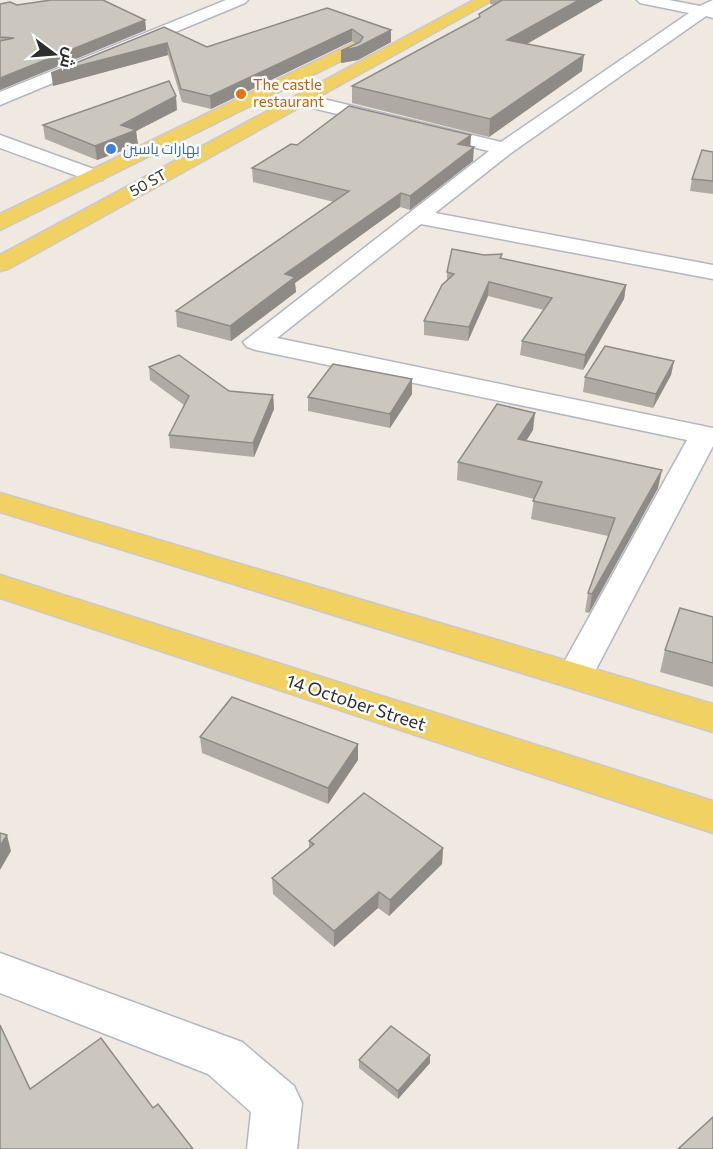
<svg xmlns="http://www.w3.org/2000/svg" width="713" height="1149" viewBox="0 0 713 1149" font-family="Commissioner,Cairo,sans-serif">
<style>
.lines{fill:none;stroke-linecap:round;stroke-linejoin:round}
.street-casing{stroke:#b4b7c1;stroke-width:3}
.primary-casing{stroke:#c9c9c9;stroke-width:3}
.street{fill:#fff;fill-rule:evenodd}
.primary{fill:#f2d163;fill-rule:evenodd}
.wall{fill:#afaba4}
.shaded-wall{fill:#8e8b86}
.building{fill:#cbc7bf;stroke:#8e8b86;stroke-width:1.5}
.food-dot{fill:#e8710a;stroke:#fff;stroke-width:2}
.shop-dot{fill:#3f7fe0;stroke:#fff;stroke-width:2}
.labels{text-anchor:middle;stroke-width:5;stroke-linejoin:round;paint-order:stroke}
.far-food-label{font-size:15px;fill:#c56008;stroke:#fff;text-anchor:start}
.far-shop-label{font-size:15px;fill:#366cbe;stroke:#fff;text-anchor:start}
.far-street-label{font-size:15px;fill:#2e2e2e;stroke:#fff}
.street-label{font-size:18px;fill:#2e2e2e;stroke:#fff}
</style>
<rect width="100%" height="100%" fill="#efe9e1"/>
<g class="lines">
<g class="street-casing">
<g id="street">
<polygon points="226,0 248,0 245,3 0,105 0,92"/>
<polygon points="637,0 669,0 700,6 713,0 713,18 706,16 511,153 435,213 713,265 713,279 421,224 277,338 713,428 713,446 593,675 588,684 575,688 562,684 557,675 687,440 256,350 247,347 243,342 489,151 296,104 294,100 296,96 303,94 501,142 689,13 640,3"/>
<polygon points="0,135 102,172 105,176 102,180 88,180 0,148"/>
<polygon points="0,953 242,1042 294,1086 302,1103 297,1149 247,1149 251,1112 208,1074 0,993"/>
</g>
</g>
<g class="primary-casing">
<g id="primary">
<polygon points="474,0 493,0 8,269 0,271 0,255"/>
<polygon points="353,43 361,48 359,52 0,230 0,214"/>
<polygon points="0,493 713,704 713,732 0,512"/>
<polygon points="0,575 713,801 713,833 0,598"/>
</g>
</g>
<use href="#street" class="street"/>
<use href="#primary" class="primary"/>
</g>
<g class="wall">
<polygon points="490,0 603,0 527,44 582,71 489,137 352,103 352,86 479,18 479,14 494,5 490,4"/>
<polygon points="0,4 17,5 145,20 146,30 0,90"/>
<polygon points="327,8 391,30 391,42 358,60 341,63 356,44 352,41 211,109 182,102 168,55 53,86 164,27 207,47"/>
<polygon points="177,110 136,131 138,145 97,160 45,139 43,125"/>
<polygon points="471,135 470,147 473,161 410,210 400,207 295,283 296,292 231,341 177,327 176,311 334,202 253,182 252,168 297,145"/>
<polygon points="713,152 713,194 690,191 692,179"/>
<polygon points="502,254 501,259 626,285 624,299 583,370 520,355 522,341 544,310 488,296 468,341 424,335 424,321 447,281 447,272 484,255"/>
<polygon points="674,361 671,375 653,408 583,392 585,377"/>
<polygon points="149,367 229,391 273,395 274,409 254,457 170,448 169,435 184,405 150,380"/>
<polygon points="412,394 390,428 308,411 308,397"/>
<polygon points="533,430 526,441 658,488 589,613 585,612 588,593 608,536 531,519 534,499 457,480 458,462"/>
<polygon points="713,617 713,687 660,672 665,650"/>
<polygon points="200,737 358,744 358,760 328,804 202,753"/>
<polygon points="309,841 443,848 442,864 389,916 378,908 334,947 273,894 272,878 309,848"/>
<polygon points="430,1055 430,1063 398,1099 359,1068 359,1060"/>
</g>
<g class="shaded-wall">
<polygon points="579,0 603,0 506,56 507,40"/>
<polygon points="145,20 146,30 0,90 0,78"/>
<polygon points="352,29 352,41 211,109 210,96"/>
<polygon points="391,30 391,42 358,60 341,63 341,51"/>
<polygon points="167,43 168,55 53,86 51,73"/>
<polygon points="584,55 582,71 489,137 490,119"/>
<polygon points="176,96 177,110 136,131 138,145 97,160 95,146 121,125"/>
<polygon points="471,135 470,149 458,144"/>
<polygon points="474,147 473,161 410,210 410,196"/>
<polygon points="401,193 400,207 295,283 296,292 231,341 230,326 285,274"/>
<polygon points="489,282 488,296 468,341 469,327"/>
<polygon points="626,285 624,299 583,370 585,355"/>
<polygon points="674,361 671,375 653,408 656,394"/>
<polygon points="412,379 412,394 390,428 390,414"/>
<polygon points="273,395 274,409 254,457 253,443"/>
<polygon points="535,413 533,430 516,457 518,439"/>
<polygon points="662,470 658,488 589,613 592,594"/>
<polygon points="358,744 358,760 328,804 328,788"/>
<polygon points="7,835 11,851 0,870 0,846"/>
<polygon points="443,848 442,864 389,916 390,900"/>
<polygon points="379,892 378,908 334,947 334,931"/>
<polygon points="430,1055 430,1063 398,1099 398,1091"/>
</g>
<g class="building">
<polygon points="51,0 103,0 145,20 0,78 0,41 14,38 0,37 0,4 10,2 17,5"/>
<polygon points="502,0 579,0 507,40 584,55 490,119 352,86 480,17 479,14"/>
<polygon points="327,8 391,30 358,47 341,51 360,42 363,37 352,29 210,96 181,89 167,43 51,73 164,27 207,47"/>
<polygon points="169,81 176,96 121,125 136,130 95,146 43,125"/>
<polygon points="349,106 471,135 458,144 474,147 410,196 401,193 285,274 295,277 230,326 176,311 349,191 252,168 291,144 297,145"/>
<polygon points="702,150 713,152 713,181 692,179"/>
<polygon points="452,249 484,255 502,254 500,258 626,285 585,355 522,341 552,298 489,282 469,327 424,321 442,285 454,274 447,272"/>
<polygon points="605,346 674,361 656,394 585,377"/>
<polygon points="179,355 229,391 273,395 253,443 169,435 189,396 149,367"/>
<polygon points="333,364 412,379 390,414 308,397"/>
<polygon points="497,404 535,413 518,439 662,470 592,594 588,593 615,518 533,501 542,482 458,462"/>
<polygon points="680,608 713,617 713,663 665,650"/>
<polygon points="232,697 358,744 328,788 200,737"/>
<polygon points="364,793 443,848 390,900 379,892 334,931 272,878 314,844 309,841"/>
<polygon points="0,833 7,835 0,846"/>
<polygon points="0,1025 30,1089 101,1038 153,1108 158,1104 193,1149 0,1149"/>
<polygon points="391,1026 430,1055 398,1091 359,1060"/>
<polygon points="713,1117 713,1149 678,1149"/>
</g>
<circle class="food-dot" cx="241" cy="94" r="6"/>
<circle class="shop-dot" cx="111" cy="149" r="6"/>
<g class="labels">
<g class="far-food-label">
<text x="253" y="90">The castle<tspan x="253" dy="17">restaurant</tspan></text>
</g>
<g class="far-shop-label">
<text x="123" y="154">بهارات ياسين</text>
</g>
<g class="far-street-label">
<text transform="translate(148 183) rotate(-29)" y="5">50 ST</text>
</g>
<g class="street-label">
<text transform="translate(356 703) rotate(18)" y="6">14 October Street</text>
</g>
</g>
<g transform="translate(54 54) rotate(106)" stroke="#ffffff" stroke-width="4.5" paint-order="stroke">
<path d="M0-4.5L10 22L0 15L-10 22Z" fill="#2e2e2e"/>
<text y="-9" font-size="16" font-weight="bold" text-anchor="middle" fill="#2e2e2e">ش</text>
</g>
</svg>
